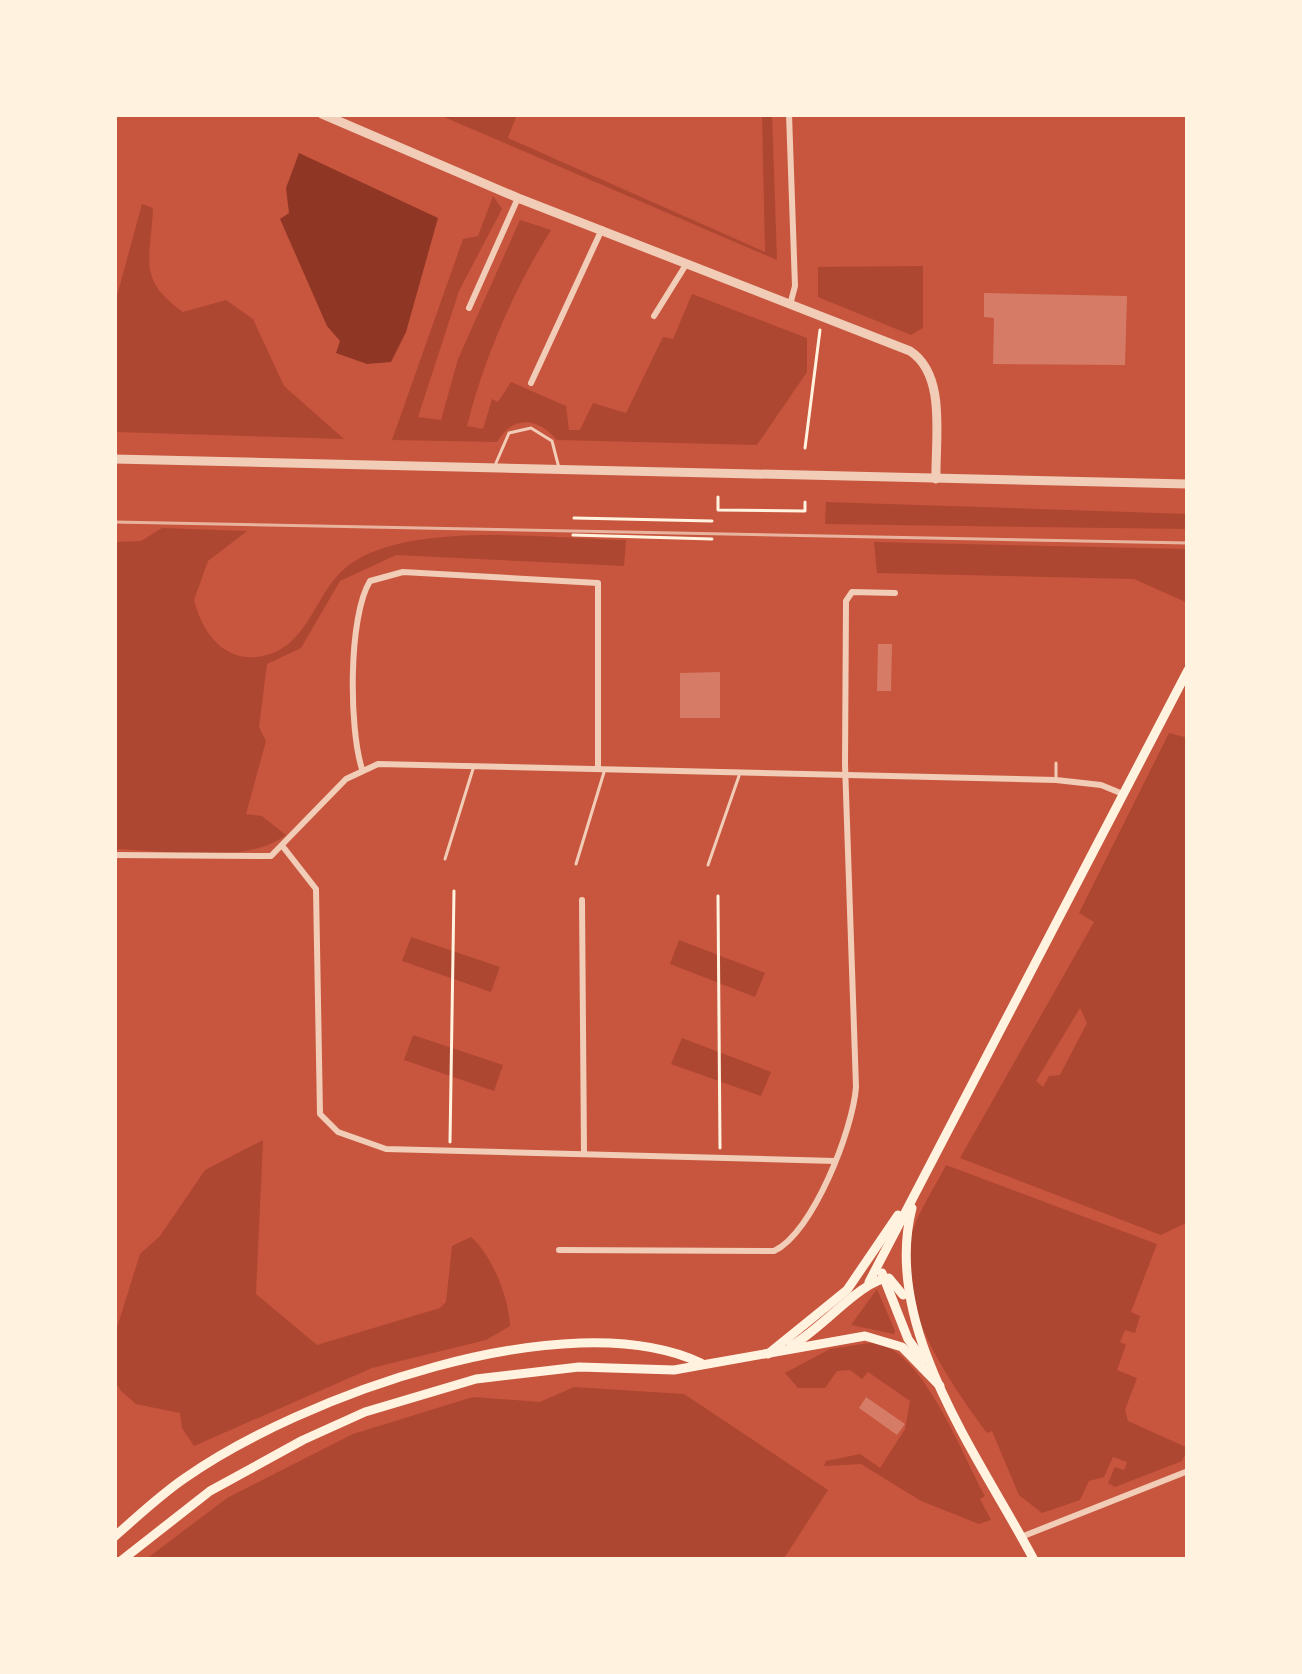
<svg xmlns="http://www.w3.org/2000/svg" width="1302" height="1674" viewBox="0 0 1302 1674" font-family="'Sofia Sans Condensed',sans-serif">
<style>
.green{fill:#ae4732;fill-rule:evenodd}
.water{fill:#8f3625}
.building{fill:#d67c66}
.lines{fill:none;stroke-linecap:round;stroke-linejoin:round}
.path{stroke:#fff3e0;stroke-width:3}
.service{stroke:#f1ccb7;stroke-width:3}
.minor{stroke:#f1ccb7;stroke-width:6}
.tertiary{stroke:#f1ccb7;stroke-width:9}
.secondary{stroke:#fff3e0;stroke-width:9}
.tram{stroke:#e9b49f;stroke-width:3}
</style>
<rect width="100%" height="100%" fill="#c8553d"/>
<g class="green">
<polygon points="437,114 517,114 508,138 765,252 762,114 772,114 777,260"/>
<path d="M493,196L502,209L459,291L418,417L441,420L458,359L520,220L551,230C513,291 485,356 467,426L483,429L492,399L498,402L511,382L566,406L569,430H580L593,403L626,413L663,337L673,339L692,294L807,338V372L757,445L557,440C539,418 513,414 497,442L392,440L463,239L478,236Z"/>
<path d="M142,204L153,208C151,260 136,278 183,312L226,300L253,319L284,386L344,439L114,432V307Z"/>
<polygon points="923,266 923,328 911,335 818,297 818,267"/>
<polygon points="826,502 1188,514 1188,529 825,524"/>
<path d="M162,528L247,531L208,561L194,600C202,632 224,664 263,656C307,647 314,597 342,571C397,518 553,539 626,540L624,566L396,555L340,581L301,648L267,664L259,727L266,741L246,814L262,816L286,835C245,866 163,850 114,849V542L141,541Z"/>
<polygon points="874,542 1188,549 1188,603 1134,579 877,573"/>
<path d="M1169,733L1188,738V1222L1161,1235L960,1158L1094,922L1079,913ZM1080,1008L1087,1023L1060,1075L1049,1076L1043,1087L1036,1081Z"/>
<polygon points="411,937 500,967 491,992 402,961"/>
<polygon points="679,940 765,973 755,997 670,964"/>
<polygon points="413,1035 503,1065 494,1091 404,1060"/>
<polygon points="682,1038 771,1072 761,1096 671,1064"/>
<path d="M263,1140L256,1294L317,1345L440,1308L446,1302L452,1246L471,1237C492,1255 509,1298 510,1326L486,1340L372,1368L194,1446L182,1428L180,1413L136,1404L121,1391L114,1379V1337L140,1254L160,1236L205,1170Z"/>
<path d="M946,1165L1157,1244L1131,1312L1140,1316L1135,1333L1125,1330L1120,1342L1126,1345L1117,1370L1137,1378L1125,1410L1128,1421L1188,1448L1182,1461L1115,1487L1108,1483L1115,1467L1124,1470L1127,1462L1113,1457L1104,1477L1089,1481L1080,1500L1042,1513L1019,1495L992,1431L987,1433C950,1383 890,1298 912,1233C919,1210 935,1187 946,1165Z"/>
<polygon points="877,1289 895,1331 894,1334 851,1325"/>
<path d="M876,1342C925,1355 961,1452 985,1496L980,1499L991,1520L979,1524L921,1501L861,1464L824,1466L826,1461L860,1454L880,1468L905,1429L910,1401L868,1372L862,1379L850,1370L837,1371L825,1388H798L785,1373L830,1349Z"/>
<polygon points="574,1387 684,1394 828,1490 783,1560 145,1560 227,1498 353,1434 473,1397 540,1402"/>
</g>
<polygon class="water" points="299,153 438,218 406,332 391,362 367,364 336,353 340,341 327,326 280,219 289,213 286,188"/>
<g class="building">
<polygon points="984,293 1127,296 1125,365 993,364 994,318 984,317"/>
<polygon points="878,644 892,644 891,691 877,691"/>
<polygon points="720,672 720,718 680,718 680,673"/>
<polygon points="866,1397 905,1424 897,1435 859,1408"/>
</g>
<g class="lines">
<g class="path">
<polyline points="805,448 820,330"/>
<polyline points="718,497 718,510 805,511 805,502"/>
<polyline points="574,518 712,521"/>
<polyline points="573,535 712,539"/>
<polyline points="718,896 720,1148"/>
<polyline points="450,1142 454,891"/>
</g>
<g class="service">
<polyline points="496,463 509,433 531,428 552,441 559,468"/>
<polyline points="1056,778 1056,763"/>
<polyline points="445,859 473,769"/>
<polyline points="576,864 605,769"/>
<polyline points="708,865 739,776"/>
</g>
<g class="minor">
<polyline points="789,114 795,286 790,305"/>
<polyline points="469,308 518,198"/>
<polyline points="654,316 687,263"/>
<polyline points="531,383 602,229"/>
<path d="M362,769C349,729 348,617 370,581L403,572L598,583V769"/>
<polyline points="284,848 316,889 320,1114 338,1132 386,1149 835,1161"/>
<polyline points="114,855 271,856 346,779 378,764 1056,780 1101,785 1123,794"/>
<polyline points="582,900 584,1153"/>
<path d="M559,1250L774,1251C813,1233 853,1129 856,1087L845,764L846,601L852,592L895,593"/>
<polyline points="1021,1537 1188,1471"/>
</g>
<g class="tertiary">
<path d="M322,114L518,198L910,351C947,375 935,439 936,479"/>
<polyline points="114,459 1188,484"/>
</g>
<g class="secondary">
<path d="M912,1208C881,1327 980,1458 1034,1560"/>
<polyline points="882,1273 908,1339 923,1360"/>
<polyline points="869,1282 1188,670"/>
<path d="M791,1346C821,1330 862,1279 889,1278L903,1295"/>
<polyline points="768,1354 847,1290 898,1215"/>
<path d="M114,1537C137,1517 160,1495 185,1478C300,1397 567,1300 701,1363"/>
<polyline points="122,1560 210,1491 303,1440 365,1412 476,1379 579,1367 674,1370 865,1336 902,1347 940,1386"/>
</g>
<polyline class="tram" points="114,522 1188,543"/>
</g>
<rect width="1302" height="1674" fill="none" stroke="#fff3e0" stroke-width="234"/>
</svg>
